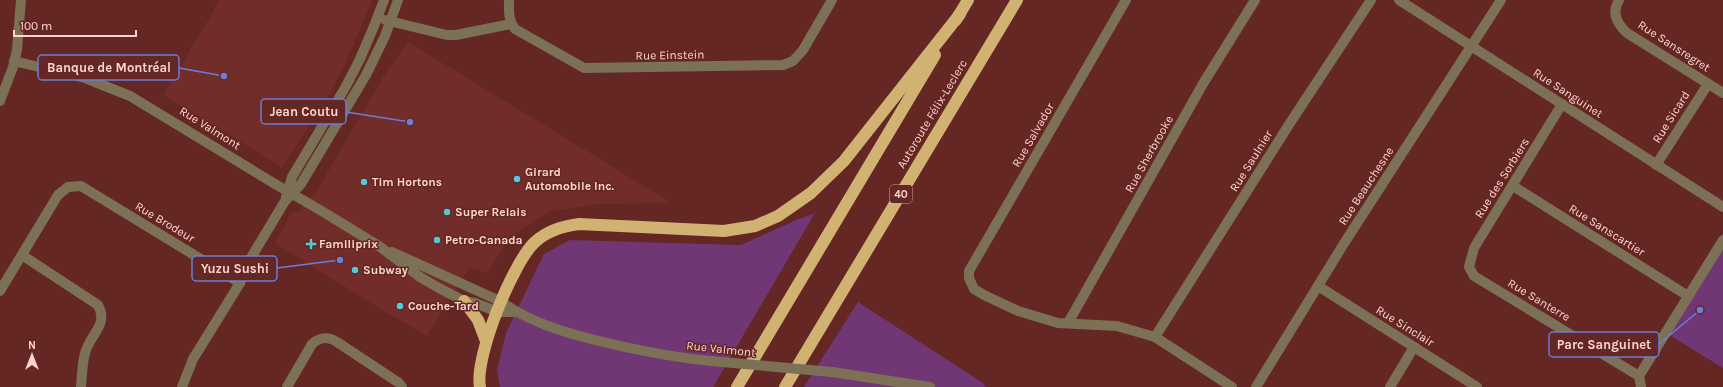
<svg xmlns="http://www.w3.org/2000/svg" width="1723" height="387" viewBox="0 0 1723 387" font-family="Karla,sans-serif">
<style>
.built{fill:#722c29}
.green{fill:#713674}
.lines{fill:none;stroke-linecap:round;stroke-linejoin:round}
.minor{stroke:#7c7056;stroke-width:10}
.highway{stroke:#d1b272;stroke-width:12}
.minor-bridge{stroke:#7c7056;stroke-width:10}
.poi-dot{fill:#52cbd8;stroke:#642724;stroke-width:1.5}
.labels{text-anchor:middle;stroke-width:3;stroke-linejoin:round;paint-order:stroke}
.shield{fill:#642724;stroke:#cfa29d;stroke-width:1}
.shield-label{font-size:11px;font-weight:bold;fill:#fdd6d1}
.street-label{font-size:12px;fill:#fdd6d1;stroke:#642724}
.poi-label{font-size:12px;font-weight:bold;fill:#fdd6d1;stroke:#642724;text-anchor:start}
.leader{fill:none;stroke:#6b7ed6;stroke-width:1.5}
.callout-dot{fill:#6b7ed6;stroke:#642724;stroke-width:1.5}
.callout{fill:#642724;stroke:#6b7ed6;stroke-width:1.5}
.callout-label{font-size:13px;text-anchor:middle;font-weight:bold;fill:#fdd6d1}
</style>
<rect width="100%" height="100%" fill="#642724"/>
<g class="built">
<polygon points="220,0 372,0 346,62 331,92 282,168 227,133 163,95"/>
<polygon points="408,42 672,203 598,204 550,211 509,238 488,273 469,268 427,336 381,309 275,243 292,212 300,211 319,187 383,77"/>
</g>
<g class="green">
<polygon points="815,213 713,387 500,387 497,370 506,333 544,254 570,240 741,245 794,221"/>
<polygon points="1723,233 1723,368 1663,331"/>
<polygon points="858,302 983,383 986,387 804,387"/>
</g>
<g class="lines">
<g class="minor">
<path d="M509,0C509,11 508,20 515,29L584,68L783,65L793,61L803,50L832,0"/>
<polyline points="1126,0 969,271 969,278 974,289 984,295 1018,311 1058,323 1117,326 1155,337 1232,387"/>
<polyline points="1399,0 1723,207"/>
<path d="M1619,0C1611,13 1617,24 1627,33L1723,93"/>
<polyline points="385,20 447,35 456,35 511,24"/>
<polyline points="14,61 85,78 130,96 275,184 320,210 379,246 420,277 437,287 464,301 475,303 498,312 515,312"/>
<polyline points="0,101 13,67 17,50 21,0"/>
<polyline points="1562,104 1474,248 1469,267 1474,276 1639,376"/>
<polyline points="1656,165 1708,84"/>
<polyline points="1513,186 1688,296"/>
<polyline points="286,197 292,177 345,88 360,59 374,26 384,0"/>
<path d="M392,252L502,302C528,321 560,331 591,339C631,349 670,357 711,361"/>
<path d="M22,255L98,305C109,325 90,334 85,353C82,364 82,376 81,387"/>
<polyline points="1318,286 1477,387"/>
<polyline points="0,291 58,195 68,187 81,186 240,283"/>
<polyline points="1068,323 1204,82 1255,0"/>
<polyline points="1155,337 1290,123 1371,0"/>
<polyline points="832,372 930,387"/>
<polyline points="182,387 193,359 240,283 246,266 285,201 301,184 366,75 385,36 398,0"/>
<path d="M287,387L312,344C320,337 327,336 337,342L399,383L402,387"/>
<polyline points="1256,387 1343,245 1501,0"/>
<polyline points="1390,387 1414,347"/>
<polyline points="1641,387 1639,376 1723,240"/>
</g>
<g class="highway">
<polyline points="956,20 968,0"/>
<polyline points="464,301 478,320 486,341"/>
<path d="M480,387C474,358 513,262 535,242C547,231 563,226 579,224L724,231L755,226L778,216L811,193L844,161L960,14"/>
<polyline points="737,387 935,55"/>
<polyline points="785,387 1017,0"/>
</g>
<polyline class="minor-bridge" points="711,361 832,372"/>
</g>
<g class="poi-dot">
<circle cx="517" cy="179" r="4"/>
<circle cx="364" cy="182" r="4"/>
<circle cx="447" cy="212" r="4"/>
<circle cx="437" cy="240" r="4"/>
<path d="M309 238h4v4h4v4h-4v4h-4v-4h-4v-4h4z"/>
<circle cx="355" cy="270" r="4"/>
<circle cx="400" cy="306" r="4"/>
</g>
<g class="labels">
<rect class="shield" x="890" y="185" width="22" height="18" rx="3"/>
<g class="shield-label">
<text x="901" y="198">40</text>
</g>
<g class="street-label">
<text transform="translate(1674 46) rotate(33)" y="4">Rue Sansregret</text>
<text transform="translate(670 55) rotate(-1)" y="4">Rue Einstein</text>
<text transform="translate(1568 93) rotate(33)" y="4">Rue Sanguinet</text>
<text transform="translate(932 114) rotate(-59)" y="4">Autoroute Félix-Leclerc</text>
<text transform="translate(1671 117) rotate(-58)" y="4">Rue Sicard</text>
<text transform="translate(210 128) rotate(32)" y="4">Rue Valmont</text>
<text transform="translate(1033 135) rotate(-60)" y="4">Rue Salvador</text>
<text transform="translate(1149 154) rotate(-61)" y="4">Rue Sherbrooke</text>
<text transform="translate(1251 161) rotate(-58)" y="4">Rue Saulnier</text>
<text transform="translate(1502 178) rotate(-58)" y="4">Rue des Sorbiers</text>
<text transform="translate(1366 186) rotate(-57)" y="4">Rue Beauchesne</text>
<text transform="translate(165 222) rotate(31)" y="4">Rue Brodeur</text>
<text transform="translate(1607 230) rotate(32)" y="4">Rue Sanscartier</text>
<text transform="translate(1539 300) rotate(31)" y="4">Rue Santerre</text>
<text transform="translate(1405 326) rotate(32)" y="4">Rue Sinclair</text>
<text transform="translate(721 349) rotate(6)" y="4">Rue Valmont</text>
</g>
<g class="poi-label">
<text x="525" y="176">Girard<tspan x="525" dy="14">Automobile Inc.</tspan></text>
<text x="372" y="186">Tim Hortons</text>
<text x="455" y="216">Super Relais</text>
<text x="445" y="244">Petro-Canada</text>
<text x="319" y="248">Familiprix</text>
<text x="363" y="274">Subway</text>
<text x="408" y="310">Couche-Tard</text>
</g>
</g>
<path class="leader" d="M224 76L179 68M410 122L346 112M340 260L277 268M1700 310L1659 344"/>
<g class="callout-dot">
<circle cx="224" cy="76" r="4"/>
<circle cx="410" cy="122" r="4"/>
<circle cx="340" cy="260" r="4"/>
<circle cx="1700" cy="310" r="4"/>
</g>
<g class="callout">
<rect x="38" y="55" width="141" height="25" rx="4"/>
<rect x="261" y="99" width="85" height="25" rx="4"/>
<rect x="192" y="256" width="85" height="25" rx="4"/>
<rect x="1549" y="332" width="110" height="25" rx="4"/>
</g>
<g class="callout-label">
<text x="109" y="72">Banque de Montréal</text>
<text x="304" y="116">Jean Coutu</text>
<text x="235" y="273">Yuzu Sushi</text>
<text x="1604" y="349">Parc Sanguinet</text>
</g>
<g transform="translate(32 355)" stroke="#642724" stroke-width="3" paint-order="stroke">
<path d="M0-3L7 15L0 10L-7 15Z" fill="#fdd6d1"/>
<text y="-6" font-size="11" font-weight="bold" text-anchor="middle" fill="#fdd6d1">N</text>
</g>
<path d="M14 30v6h122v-6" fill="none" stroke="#fdd6d1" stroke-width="2"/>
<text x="20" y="30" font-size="12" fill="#fdd6d1" stroke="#642724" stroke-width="3" paint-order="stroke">100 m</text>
</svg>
